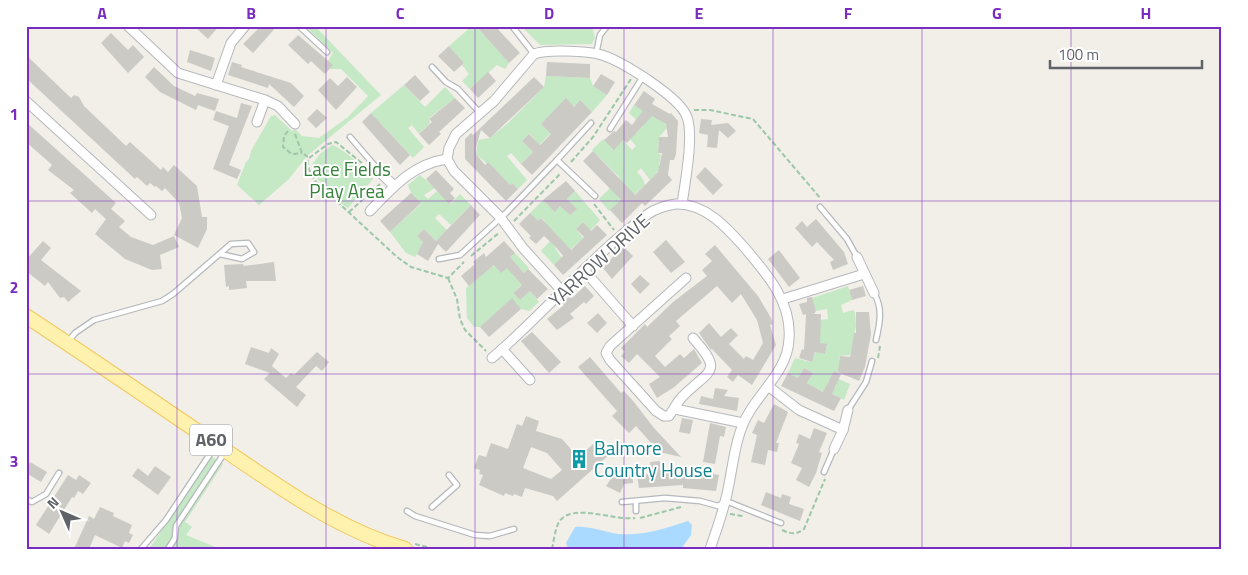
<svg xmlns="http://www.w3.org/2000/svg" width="1248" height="575" viewBox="0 0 1248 575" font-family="'Titillium Web',sans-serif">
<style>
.green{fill:#c5e8c5}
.water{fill:#aadaff}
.building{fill:#cccac5;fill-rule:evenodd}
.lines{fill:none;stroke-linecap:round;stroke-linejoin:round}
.lane-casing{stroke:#b5b8bc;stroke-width:7}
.street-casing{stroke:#b5b8bc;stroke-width:11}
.primary-casing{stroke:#f2c960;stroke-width:16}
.path{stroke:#9cc7a9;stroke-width:2;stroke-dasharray:5 2.5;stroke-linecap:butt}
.lane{stroke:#fff;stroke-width:4.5}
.street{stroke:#fff;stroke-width:9}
.primary{stroke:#fff2af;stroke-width:14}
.grid{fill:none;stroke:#7b2cbf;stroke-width:1;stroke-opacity:0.55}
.labels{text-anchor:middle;stroke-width:4;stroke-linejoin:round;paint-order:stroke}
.shield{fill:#fff;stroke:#8f9295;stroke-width:1}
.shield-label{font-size:18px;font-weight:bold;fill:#5f6368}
.park-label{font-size:19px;fill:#348238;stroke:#fff}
.street-label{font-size:19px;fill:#5f6368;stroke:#fff}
.culture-label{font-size:19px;fill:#0d838f;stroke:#fff;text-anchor:start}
.neatline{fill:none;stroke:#7b2cbf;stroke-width:2}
.grid-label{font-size:16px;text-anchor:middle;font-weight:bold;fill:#7b2cbf}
</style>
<rect width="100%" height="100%" fill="#f1efe8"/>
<g class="green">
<polygon points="305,26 315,26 381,95 307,156 289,179 259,205 237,185 246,162 249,159 251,151 271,116 275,115 292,131 295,129 302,136 319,138 348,117 368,96 341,69 330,69 328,61 333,53"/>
<polygon points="472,26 476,26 509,63 505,69 497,65 470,89 462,81 469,74 462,65 464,63 449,46"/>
<polygon points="521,26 592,26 595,38 592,44 540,45"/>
<path d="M546,76L590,78L593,86L607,95L592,112L580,101C569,112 552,112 541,124L551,133L539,145L530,134L522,141L533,152L521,164L511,153L507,156L527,180L518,189L512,183L507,188L502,184V177L476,154L478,140L490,138L508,123L544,87Z"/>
<polygon points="404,85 425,107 445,87 455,98 429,118 430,123 419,134 412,125 408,128 424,147 413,158 371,113"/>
<polygon points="646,104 666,125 667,128 659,137 658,153 661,155 659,165 661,168 650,180 641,168 637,172 643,179 645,185 634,195 627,187 617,196 626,206 616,205 609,211 599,199 620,178 592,150 603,139 614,149 623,140 632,150 636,146 630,139 643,126 629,113 634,105 642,110"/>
<path d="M332,145C341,147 368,170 373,179L348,208C334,200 317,182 311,166L320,154Z"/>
<polygon points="420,175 435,188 424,195 428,199 437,191 450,204 460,194 471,205 451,225 439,214 435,218 447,230 436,241 424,229 417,236 424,243 415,257 406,253 390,232 421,204 411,193 408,185"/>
<polygon points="575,191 600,220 590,231 583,222 576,229 583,238 570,250 562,242 555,248 562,258 554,265 541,251 556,234 552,230 543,237 547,233 539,228 545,221 541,218 535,224 536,220 530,213 543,200 555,211 561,206 570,215 576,209 567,199"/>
<polygon points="515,253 529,268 524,273 520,268 513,275 522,284 513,293 520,300 530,291 539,302 529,311 521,309 512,299 480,327 474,327 467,318 466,288 493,266"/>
<polygon points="848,286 852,300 841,305 843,313 853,310 855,312 856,326 850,355 840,356 839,360 852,364 847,376 834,371 832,376 850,384 844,400 831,393 837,385 829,380 824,392 807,383 813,373 804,368 798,378 788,373 795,358 811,362 816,352 825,354 827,345 818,343 820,339 819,320 828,319 827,309 816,311 812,298"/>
<polygon points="212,457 223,464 185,522 192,527 186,535 220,549 149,549"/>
</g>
<path class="water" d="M688,521L692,525L691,535L681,549H568L566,543L575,527C586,525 606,532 618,534C643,536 664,529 688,521Z"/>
<g class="building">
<polygon points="194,26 219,26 208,39"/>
<polygon points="261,26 277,26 253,53 243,44"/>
<polygon points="476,26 495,26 520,53 509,63"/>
<polygon points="111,33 128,50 133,45 144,57 128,73 101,43"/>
<polygon points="298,35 333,65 325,74 311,61 308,64 288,45"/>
<polygon points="449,46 464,63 454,72 438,56"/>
<polygon points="190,50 215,58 211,71 187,62"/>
<polygon points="26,55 71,98 74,95 79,97 84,106 126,146 130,142 161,170 163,167 168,172 174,165 197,186 202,217 207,217 207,229 198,248 174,235 182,218 179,203 165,188 162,191 156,186 155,187 150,183 147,186 137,177 135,179 26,78"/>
<polygon points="232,62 242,65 241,67 291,83 304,96 294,107 269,84 268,88 228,75"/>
<polygon points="547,62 590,64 590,78 546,76"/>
<polygon points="154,67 174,86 195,96 197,93 219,99 215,111 198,105 196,110 160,92 145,77"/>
<polygon points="488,72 496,81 478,98 470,89"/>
<polygon points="601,74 615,82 607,95 593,86"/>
<polygon points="415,75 430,92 420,101 404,85"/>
<polygon points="347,77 357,87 336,110 318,90 330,78 338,86"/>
<polygon points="534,77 544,87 490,138 481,130 476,147 476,154 485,165 488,162 510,185 512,183 518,189 506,201 465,159 465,139 471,133 473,135"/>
<polygon points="644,91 655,99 652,104 670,114 671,113 678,121 676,154 674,160 670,160 668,175 672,180 645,206 642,203 622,223 610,210 621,200 583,161 593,151 635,195 658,172 662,153 658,153 659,137 668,137 666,124 652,116 627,143 623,140 614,150 604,140 614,131 616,132 626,120 632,125 643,111 634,105"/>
<polygon points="455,98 465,108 439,132 441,134 429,145 419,134 432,122 429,119"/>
<polygon points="566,98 574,107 580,100 592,112 532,175 521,164 533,152 522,141 529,134 540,145 551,134 541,124"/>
<polygon points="241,103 252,106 229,165 241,170 237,179 213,169 229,126 213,120 216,111 237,118"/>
<polygon points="317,109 327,118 316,128 307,119"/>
<polygon points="371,113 410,155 400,165 362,122"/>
<polygon points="701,119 712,120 711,125 728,123 736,131 728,138 719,130 717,148 707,147 708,135 699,133"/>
<polygon points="26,122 116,203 111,209 125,221 119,227 131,237 153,245 174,236 179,247 160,255 162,269 152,270 125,259 95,234 106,219 95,209 92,213 70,193 74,190 48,170 52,165 50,163 26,142"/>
<polygon points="705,167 723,185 713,195 696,177"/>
<polygon points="436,170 454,189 450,193 455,198 449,204 426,179"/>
<polygon points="566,181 575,191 567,199 577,209 570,215 560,206 555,212 543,200"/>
<polygon points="411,193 421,203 390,232 380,221"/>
<polygon points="471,205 480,215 446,252 438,244 428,261 417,254 423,242 417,236 424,229 436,241"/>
<polygon points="530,213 538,221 541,218 571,250 584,237 576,229 583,222 591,231 597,225 607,235 563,275 554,265 563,256 556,247 544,236 536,244 529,238 531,236 519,224"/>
<polygon points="816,219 844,252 848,264 833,270 830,262 834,260 817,242 812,247 795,228 802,221 807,227"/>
<polygon points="666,240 685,262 671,273 653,252"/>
<polygon points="43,241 51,248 41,260 81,291 68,302 64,297 60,298 48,282 45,286 26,271 26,260"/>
<polygon points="504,241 515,253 510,257 524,273 528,269 548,289 537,299 530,291 520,300 513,293 522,285 507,268 501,273 494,265 469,286 461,276 475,264 473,262 484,253 486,257"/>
<polygon points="715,245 758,296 771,318 773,324 770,325 776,345 752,385 738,375 733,382 727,377 732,370 712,349 711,350 699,333 709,323 721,337 731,328 738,335 729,344 744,359 746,356 753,360 763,343 757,320 741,294 732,303 717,286 676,321 680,326 669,336 672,339 655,356 665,367 680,354 684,358 694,349 702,363 673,388 657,398 649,384 660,377 637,354 629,363 621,356 625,352 621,348 645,324 647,327 673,302 707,276 702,270 712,261 705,254"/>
<polygon points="623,246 633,256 612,279 603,268"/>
<polygon points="779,250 800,278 789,287 768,259"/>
<polygon points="274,262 276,281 246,281 247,288 229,290 229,286 226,287 224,265 243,264 244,266"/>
<polygon points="640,275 650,284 640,294 631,284"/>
<polygon points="585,286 594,296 586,304 584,302 570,314 574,318 557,330 547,319 564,305 562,303 570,296 572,298"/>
<polygon points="863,286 866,296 852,300 849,290"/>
<polygon points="812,297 816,311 814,314 821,314 820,343 827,344 825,354 815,352 812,362 799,358 802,349 804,350 806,314 803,315 799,304 807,302 807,298"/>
<polygon points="512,298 521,309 489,337 480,327"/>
<polygon points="856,312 869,312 871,334 865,367 859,381 838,372 840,356 850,357 854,333 856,333"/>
<polygon points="598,313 607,323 597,333 587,323"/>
<polygon points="532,332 561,362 549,373 521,341"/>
<polygon points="251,347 269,353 271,348 279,354 272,366 286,378 291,373 294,375 317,352 329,362 322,371 316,366 296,387 306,395 297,407 264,379 270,373 245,364"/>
<polygon points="590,357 621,393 624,391 634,402 654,428 681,457 659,452 636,426 629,433 612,416 617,411 578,367"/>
<polygon points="804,368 813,373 807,383 823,392 834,371 841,374 832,394 841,398 834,411 781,386 788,373 798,378"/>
<polygon points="715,388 728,390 724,396 739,398 737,411 699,404 701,396 713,399"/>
<polygon points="774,404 788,412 776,443 779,443 777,452 768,450 765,465 751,462 757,435 752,433 758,420 764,423"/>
<path d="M526,416L539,421L536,431L562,439L578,457L598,440L610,454L557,501L553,496L525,488L522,497L514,494L513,496L505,493L504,496L479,485L483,475L479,474L480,470L474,468L479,455L486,457L491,443L508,449L517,424L522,426ZM531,447L547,453L562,470L551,479L523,468Z"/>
<polygon points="682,418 693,420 690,434 679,432"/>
<polygon points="710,423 726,427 724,437 720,436 715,464 703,462"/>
<polygon points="814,428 827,433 819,452 822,453 816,473 809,487 796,480 802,468 791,463 799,444 796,443 799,434 810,439"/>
<polygon points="660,461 660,471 676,471 676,474 714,472 713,474 719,475 716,491 683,488 683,485 639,488 637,475 651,474 650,462"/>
<polygon points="30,462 47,472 41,482 26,473"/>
<polygon points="155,466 171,477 158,495 132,476 138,468 148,476"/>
<polygon points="615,473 621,476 632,474 633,483 624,484 620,493 606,486"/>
<polygon points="68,475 76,480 79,475 91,483 83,494 78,491 74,498 72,497 49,534 36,525"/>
<polygon points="766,492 781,498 782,494 791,497 789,504 804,509 800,521 761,505"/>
<polygon points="100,507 114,513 113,516 132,525 129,533 133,535 129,543 125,541 122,548 95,535 89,549 74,549 89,516 94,519"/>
</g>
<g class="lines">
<g class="lane-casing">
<g id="lane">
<polyline points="299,26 327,52"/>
<polyline points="512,26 534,54"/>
<polyline points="596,54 600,35 607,26"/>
<polyline points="432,67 446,82 458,89 480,113"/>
<polyline points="610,129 642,78"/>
<polyline points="350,137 382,174"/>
<polyline points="557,160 591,123"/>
<polyline points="820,207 847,239 857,257"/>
<polyline points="439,259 460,255 506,213 557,160 595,196"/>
<path d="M874,293C883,308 880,323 876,340"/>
<polyline points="68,342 75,333 94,320 162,301 173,294 231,244 248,243 254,252 242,259 220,254"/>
<polyline points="848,410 866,382 872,361"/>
<polyline points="824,472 834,449"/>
<polyline points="26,499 32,502 46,494 59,473"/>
<polyline points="622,502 665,498 700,501 718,506 726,501 781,523"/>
<polyline points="636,502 636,511"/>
<polyline points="432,507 457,485 449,475"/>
<polyline points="407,511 415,516 475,535 490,536 514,529"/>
<polyline points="141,549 166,520 216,445"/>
<polyline points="168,549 175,538 176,526 225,452"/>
</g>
</g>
<g class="street-casing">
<g id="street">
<polyline points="128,26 178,73 265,100 278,106 295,124"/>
<polyline points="216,85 231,43 245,26"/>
<polyline points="26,101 151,215"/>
<polyline points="257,122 265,100"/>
<polyline points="382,174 394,186"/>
<path d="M370,211C393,187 413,164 447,159"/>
<polyline points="857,257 874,293"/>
<polyline points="584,270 633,326"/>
<path d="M686,278L610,346L606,353L610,360L656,411L664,416H669C674,409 677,402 683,396C710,369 724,373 693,338"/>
<path d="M562,291L523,248L500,217L454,171L447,159L449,148L456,134L494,101L534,54C547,49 589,51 602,55C623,62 680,97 687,117C694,136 685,183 682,204"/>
<polyline points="783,299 864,274"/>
<polyline points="502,349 530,380"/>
<path d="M492,358C546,312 591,256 648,214C655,209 667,205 676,204C705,203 727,228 744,247C767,274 792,302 789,339C788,368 764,388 750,411C734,435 733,471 726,498C722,515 716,532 710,549"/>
<polyline points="768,386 799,410 843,430"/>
<polyline points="675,409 743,423"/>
<polyline points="834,449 843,430 848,410"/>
</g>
</g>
<g class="primary-casing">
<path id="primary" d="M26,316C90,358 153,401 216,444C275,484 336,529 405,549"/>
</g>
<g class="path">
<polyline points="694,110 710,110 753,119 821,199"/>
<polyline points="288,131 284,136 283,147 292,154 302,153"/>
<polyline points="295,134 302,153 307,156 309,170 316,182 397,257 411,267 448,278 464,262"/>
<polyline points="309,158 328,144 336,142 363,164"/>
<polyline points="571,162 593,137 631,79"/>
<polyline points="594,204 614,230"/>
<polyline points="349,212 380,184"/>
<polyline points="514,221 561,173"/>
<polyline points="471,256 500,232"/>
<polyline points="448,278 457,299 460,319 465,330 486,351"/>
<polyline points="878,358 880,346"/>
<polyline points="730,514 743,516"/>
<polyline points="640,518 681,507"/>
<path d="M782,530C791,534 796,535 804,529L825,479"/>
<polyline points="415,544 435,549"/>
<path d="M552,549C554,540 555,529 559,522C572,502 613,521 635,518"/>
</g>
<use href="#lane" class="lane"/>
<use href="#street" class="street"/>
<use href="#primary" class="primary"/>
</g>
<path class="grid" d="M177,26V549M326,26V549M475,26V549M624,26V549M773,26V549M922,26V549M1071,26V549M26,201H1222M26,374H1222"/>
<defs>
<g id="building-bare" transform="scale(1.5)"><path d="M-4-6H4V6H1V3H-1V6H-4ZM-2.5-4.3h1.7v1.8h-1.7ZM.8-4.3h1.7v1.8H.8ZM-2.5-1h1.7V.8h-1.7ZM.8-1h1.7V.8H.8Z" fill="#0f9aa8" stroke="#fff" stroke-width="2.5" paint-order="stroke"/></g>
</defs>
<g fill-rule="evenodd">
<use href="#building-bare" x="579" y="459"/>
</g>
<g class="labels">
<rect class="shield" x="190" y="424.5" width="42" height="31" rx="4"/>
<g class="shield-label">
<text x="211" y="446">A60</text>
</g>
<g class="park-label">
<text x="347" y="176">Lace Fields<tspan x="347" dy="22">Play Area</tspan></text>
</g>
<g class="street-label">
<text transform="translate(599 260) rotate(-42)" y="7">YARROW DRIVE</text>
</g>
<g class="culture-label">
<text x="594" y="455">Balmore<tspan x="594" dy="22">Country House</tspan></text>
</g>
</g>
<rect width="1248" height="575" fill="none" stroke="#ffffff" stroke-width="55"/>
<g transform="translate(62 512) rotate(315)" stroke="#ffffff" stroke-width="4" paint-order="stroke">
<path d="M0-4L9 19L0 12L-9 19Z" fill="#5f6368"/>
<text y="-8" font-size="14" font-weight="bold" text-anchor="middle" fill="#5f6368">N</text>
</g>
<path d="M1050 60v8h152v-8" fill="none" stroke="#5f6368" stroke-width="2.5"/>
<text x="1058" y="60" font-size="15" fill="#5f6368" stroke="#ffffff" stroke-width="4" paint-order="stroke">100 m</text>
<rect x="28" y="28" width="1192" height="520" class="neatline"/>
<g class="grid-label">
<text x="102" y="19">A</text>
<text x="251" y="19">B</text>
<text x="400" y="19">C</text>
<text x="549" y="19">D</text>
<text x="699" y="19">E</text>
<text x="848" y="19">F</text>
<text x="997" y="19">G</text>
<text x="1146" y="19">H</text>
<text x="14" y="120">1</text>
<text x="14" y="293">2</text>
<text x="14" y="467">3</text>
</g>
</svg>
